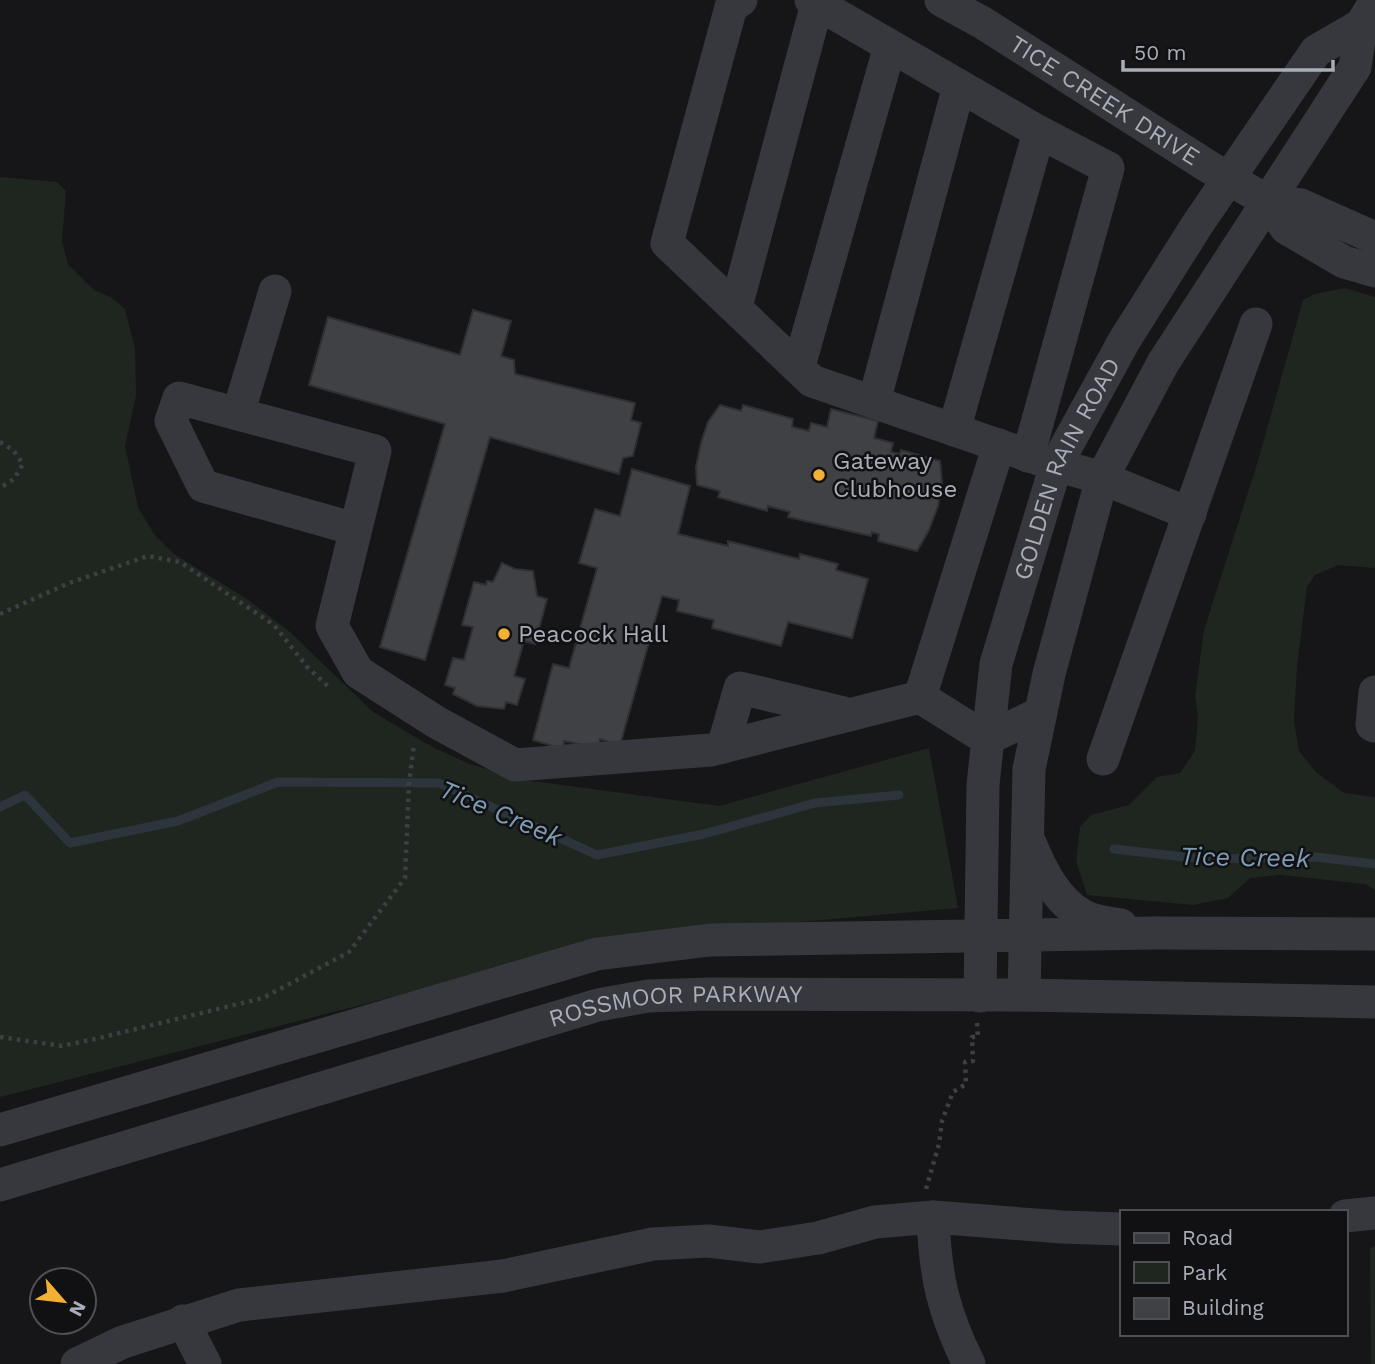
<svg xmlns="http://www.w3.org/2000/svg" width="1375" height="1364" viewBox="0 0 1375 1364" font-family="'Work Sans',sans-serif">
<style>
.green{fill:#1e261f}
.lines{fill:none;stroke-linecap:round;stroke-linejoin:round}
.stream{stroke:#2c353c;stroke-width:9}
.building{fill:#404145;stroke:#303034;stroke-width:2}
.path{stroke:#3d3f44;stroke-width:4.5;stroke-dasharray:3.5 5;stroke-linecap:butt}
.minor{stroke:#37383d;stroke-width:33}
.poi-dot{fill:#f2b134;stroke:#111113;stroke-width:2.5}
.labels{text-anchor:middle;stroke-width:5;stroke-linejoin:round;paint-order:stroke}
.street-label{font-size:24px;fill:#a8adb8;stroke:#111113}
.poi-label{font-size:24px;fill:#a8adb8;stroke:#111113;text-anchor:start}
.water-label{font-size:26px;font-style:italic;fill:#7f9bb3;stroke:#111113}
</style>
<rect width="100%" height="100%" fill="#161618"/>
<g class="green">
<polygon points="0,177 57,182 66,191 62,241 68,264 94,290 112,298 125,309 135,349 136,396 125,446 138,507 154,534 174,554 247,599 290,632 373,712 434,748 470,764 525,780 719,806 929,748 958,908 628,937 0,1097"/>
<polygon points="1345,288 1375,297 1375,568 1338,565 1315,575 1307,587 1297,666 1294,721 1299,751 1316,772 1344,793 1375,797 1375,890 1365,884 1280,875 1250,878 1228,898 1193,905 1087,895 1076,861 1080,827 1091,815 1129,805 1157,777 1180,773 1195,751 1198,718 1195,696 1204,630 1258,461 1303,300 1315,294"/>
<polygon points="1375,1246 1375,1364 1371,1364 1370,1248"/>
</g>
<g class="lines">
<g class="stream">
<polyline points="0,807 25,795 70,843 178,821 278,782 439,783 597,855 704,834 815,803 899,795"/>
<polyline points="1114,849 1202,859 1316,857 1375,864"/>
</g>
</g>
<g class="building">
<polygon points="473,310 511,321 501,356 514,360 515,374 635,403 631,420 641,423 633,456 623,458 619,474 490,437 425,660 380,647 445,424 309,385 328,317 460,355"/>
<polygon points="720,405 741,411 743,405 793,419 792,427 809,431 811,423 827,427 831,409 878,421 874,438 893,443 891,452 900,454 901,450 940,461 942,483 938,506 929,530 917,551 878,541 879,534 872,532 871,536 788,517 790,512 768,506 767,511 718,497 720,491 697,485 696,467 701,443 708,422"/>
<polygon points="632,469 690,486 678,534 728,546 728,541 799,559 800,554 838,564 836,570 868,579 852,638 788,622 781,646 712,628 714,620 677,611 679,600 662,596 620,745 600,739 598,748 564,741 563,749 533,740 553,664 569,668 597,568 579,563 595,509 620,516"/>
<polygon points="502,563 515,569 533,571 537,596 547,599 535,644 524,641 514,676 525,679 517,705 506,702 504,709 477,706 453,694 455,688 445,685 453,658 464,660 473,627 462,625 474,582 486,585 487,581 493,582"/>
</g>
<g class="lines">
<g class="path">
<polyline points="0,442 13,450 23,464 14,479 0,488"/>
<polyline points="0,614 69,583 148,556 180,562 274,625 308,668 330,688"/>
<polyline points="0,1037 62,1046 99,1038 263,998 349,952 405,878 409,783 414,744"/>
<polyline points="926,1189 939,1144 942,1121 953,1092 966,1084 965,1062 973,1061 972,1037 978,1037 977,1023"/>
</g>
<g class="minor">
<polyline points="741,0 731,7 667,243 812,381 1056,465 1102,478 1190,514"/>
<polyline points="811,0 1039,132 1108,168 1028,456"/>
<path id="s1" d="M941,0L983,23L1209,167L1267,201L1301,205L1375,238"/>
<polyline points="1267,201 1286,228 1344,262 1375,271"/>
<polyline points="736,307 817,4"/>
<polyline points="799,366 890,46"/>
<polyline points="874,402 959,86"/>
<polyline points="238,414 275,291"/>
<polyline points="954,430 1039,132"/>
<polyline points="999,445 920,697 987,739 1040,713"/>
<polyline points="355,529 203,486 171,421 179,398 375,451 332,626 358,672 436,722 515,765 711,750 920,697"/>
<polyline points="1375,692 1372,725 1375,726"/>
<polyline points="723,747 740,688 844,713"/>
<polyline points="1103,759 1256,324"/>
<path d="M1030,843C1041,870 1056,901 1084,916C1094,922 1110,923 1121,925"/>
<polyline points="1024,995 1029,769 1049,674 1102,478 1163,363 1355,67 1361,25 1375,2"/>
<path id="s2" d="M980,996L983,785L996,664L1056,465L1124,341L1197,225L1316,51L1361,25"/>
<polyline points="0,1130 597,954 710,940 1154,933 1375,934"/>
<path id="s3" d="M0,1185L598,1005L648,996L711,994L1024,995L1375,1002"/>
<polyline points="1345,1216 1375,1213"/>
<path d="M933,1217C935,1275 943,1312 969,1364"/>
<polyline points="183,1321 205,1364"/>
<polyline points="77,1364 123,1342 239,1305 503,1276 653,1244 708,1241 760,1247 818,1238 875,1222 933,1217 1062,1227 1121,1229"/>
</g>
</g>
<g class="poi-dot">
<circle cx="819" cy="475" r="7"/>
<circle cx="504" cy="634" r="7"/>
</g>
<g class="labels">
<g class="street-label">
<text dy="8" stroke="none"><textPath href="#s1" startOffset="192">TICE CREEK DRIVE</textPath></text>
<text dy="8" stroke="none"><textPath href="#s2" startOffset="541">GOLDEN RAIN ROAD</textPath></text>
<text dy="8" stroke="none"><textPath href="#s3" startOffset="702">ROSSMOOR PARKWAY</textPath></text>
</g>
<g class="poi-label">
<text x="833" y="469">Gateway<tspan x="833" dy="28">Clubhouse</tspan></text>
<text x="518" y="642">Peacock Hall</text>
</g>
<g class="water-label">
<text transform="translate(501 813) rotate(23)" y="9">Tice Creek</text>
<text transform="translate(1245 857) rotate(1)" y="9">Tice Creek</text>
</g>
</g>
<rect x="1120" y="1210" width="228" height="126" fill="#111113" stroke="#4d4f55" stroke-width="2"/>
<rect x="1134" y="1233" width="35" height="10" fill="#37383d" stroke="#4d4f55" stroke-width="2"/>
<text x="1182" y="1245" font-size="21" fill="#a8adb8">Road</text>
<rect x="1134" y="1262" width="35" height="21" fill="#1e261f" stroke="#4d4f55" stroke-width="2"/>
<text x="1182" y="1280" font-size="21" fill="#a8adb8">Park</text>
<rect x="1134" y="1298" width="35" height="21" fill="#404145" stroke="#4d4f55" stroke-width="2"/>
<text x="1182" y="1315" font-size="21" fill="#a8adb8">Building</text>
<g transform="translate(63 1301) rotate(118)"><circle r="33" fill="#111113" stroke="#4d4f55" stroke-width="2"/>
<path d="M0-5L12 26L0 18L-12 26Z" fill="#f2b134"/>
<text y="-10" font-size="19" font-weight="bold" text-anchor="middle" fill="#a8adb8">N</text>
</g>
<path d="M1123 60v10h210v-10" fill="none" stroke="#a8adb8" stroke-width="3.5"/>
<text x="1134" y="60" font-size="21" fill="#a8adb8" stroke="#111113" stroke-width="5" paint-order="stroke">50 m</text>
</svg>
